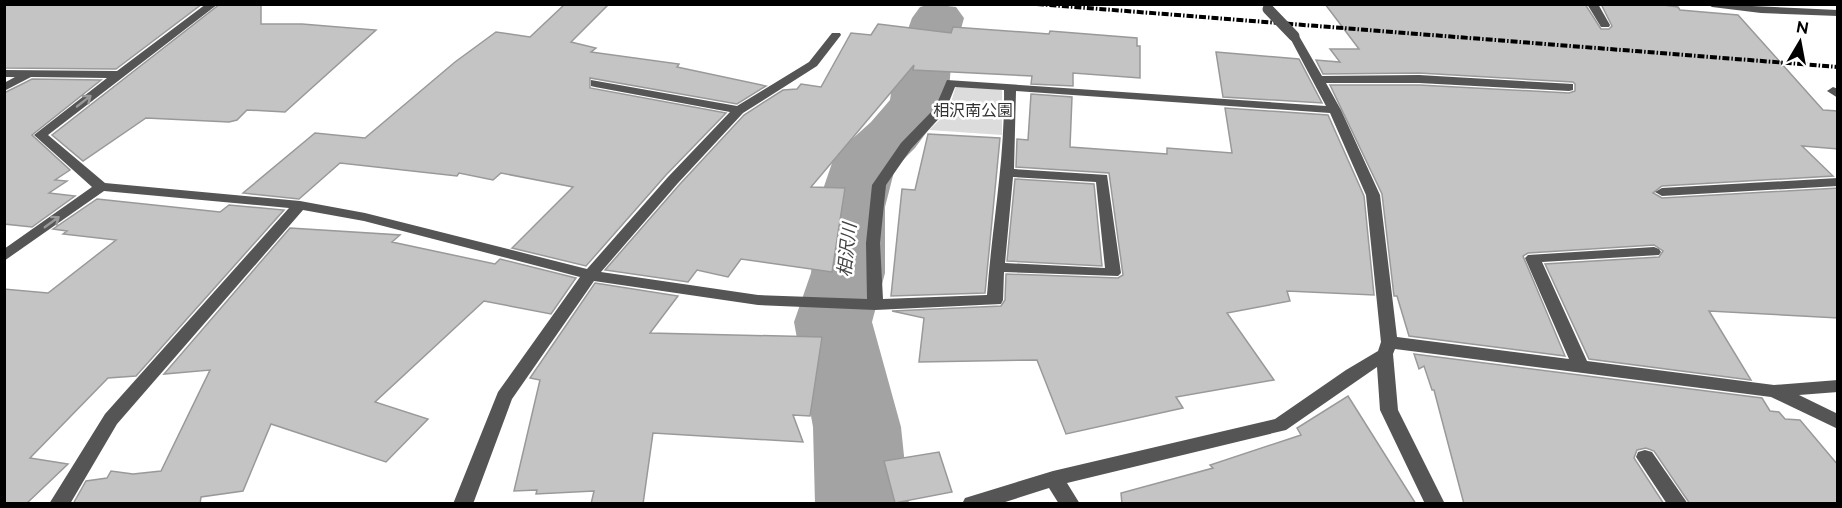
<svg xmlns="http://www.w3.org/2000/svg" width="1842" height="508" viewBox="0 0 1842 508" font-family="Raleway,'Noto Sans JP',sans-serif">
<style>
.green{fill:#dcdcdc}
.lines{fill:none;stroke-linecap:round;stroke-linejoin:round}
.river{fill:#a3a3a3;fill-rule:evenodd}
.building{fill:#c4c4c4;stroke:#999;stroke-width:1.5}
.minor{fill:#555;fill-rule:evenodd}
.rail{stroke:#000;stroke-width:4;stroke-dasharray:7 2 1.5 2;stroke-linecap:butt}
.minor-bridge{stroke:#555;stroke-width:11}
.oneway{stroke:#999}
.labels{text-anchor:middle;stroke-width:5;stroke-linejoin:round;paint-order:stroke}
.park-label{font-size:16px;fill:#333;stroke:#fff}
.water-label{font-size:18px;font-style:italic;fill:#444;stroke:#fff}
</style>
<rect width="100%" height="100%" fill="#fff"/>
<polygon class="green" points="956,86 1002,88 1002,135 929,130 948,112"/>
<g class="lines">
<polygon class="river" points="931,4 956,7 964,18 951,65 948,103 915,148 895,168 885,207 885,273 872,322 901,427 909,504 815,504 813,427 794,322 811,273 817,207 832,163 841,149 871,122 890,100 895,65 912,18 920,7"/>
</g>
<g class="building">
<polygon points="4,4 202,4 116,69 4,68"/>
<polygon points="220,4 261,4 261,24 302,24 376,30 285,112 247,110 237,120 229,122 146,118 83,161 52,135"/>
<polygon points="565,4 609,4 571,42 596,48 591,52 679,64 677,67 766,86 737,104 590,78 590,88 726,113 666,175 586,266 512,248 573,187 501,173 493,180 459,173 457,176 340,163 299,199 243,193 315,133 365,138 455,62 496,32 530,37"/>
<polygon points="1325,4 1585,4 1601,29 1609,29 1612,26 1601,4 1656,4 1678,7 1680,10 1738,15 1823,110 1838,111 1838,149 1802,146 1833,176 1662,186 1653,193 1662,198 1838,188 1838,318 1709,311 1751,380 1589,359 1545,264 1659,257 1663,251 1654,245 1528,253 1523,256 1565,356 1409,336 1397,296 1394,296 1382,194 1330,85 1419,85 1569,93 1575,91 1575,84 1573,82 1419,73 1323,74 1316,60 1340,62 1330,49 1359,49"/>
<polygon points="878,24 951,33 953,27 1049,34 1050,31 1137,38 1137,46 1140,46 1140,78 1073,73 1073,86 1031,84 1032,76 913,70 914,65 811,187 845,188 832,272 741,259 728,277 697,270 688,282 605,270 680,184 744,115 783,90 797,89 801,84 821,87 851,33 871,35"/>
<polygon points="1216,52 1299,59 1322,103 1223,97"/>
<polygon points="32,79 101,80 32,135 70,170 55,180 67,181 49,193 75,196 32,227 4,224 4,93"/>
<polygon points="1031,94 1072,97 1070,147 1167,154 1167,148 1232,153 1225,108 1328,115 1364,196 1374,295 1287,291 1290,301 1227,313 1274,380 1176,397 1183,408 1066,434 1037,360 919,362 924,318 892,311 1001,306 1005,300 1006,274 1118,278 1123,275 1109,173 1016,167 1017,139 1028,140"/>
<polygon points="928,134 1000,138 985,293 891,296 902,189 915,190"/>
<polygon points="1015,179 1094,184 1102,266 1007,261"/>
<polygon points="97,199 220,212 229,205 284,210 136,376 108,378 30,458 68,464 26,504 4,504 4,289 48,293 116,240 63,234 67,231 53,229"/>
<polygon points="290,228 400,235 392,242 495,264 500,259 576,278 551,314 484,301 375,402 428,419 386,462 271,424 243,491 201,497 200,504 73,504 86,481 107,478 111,471 133,474 161,471 210,370 164,374"/>
<polygon points="595,283 678,296 650,333 822,337 810,416 793,415 803,442 653,433 643,504 591,504 594,491 536,494 537,490 514,491 540,380 530,378"/>
<polygon points="1414,354 1762,398 1770,411 1779,412 1785,419 1800,420 1838,465 1838,504 1690,504 1654,451 1646,448 1637,450 1634,458 1664,504 1464,504 1434,390 1432,390 1424,366 1419,369"/>
<polygon points="1348,396 1416,504 1122,504 1121,493 1213,468 1210,465 1301,435 1297,428"/>
<polygon points="939,452 952,492 895,503 884,461"/>
</g>
<g class="lines">
<g class="minor">
<path d="M206,4H218L48,135L105,183L300,201L365,213L587,269L668,177L730,112L595,87L591,86V80L737,106L809,62L832,33H840L841,35L817,66L743,113L678,183L601,272L758,295L867,299L866,243L872,185L901,143L935,108L947,80L1326,106L1289,36L1294,33L1299,36L1322,76L1419,75L1573,84V90L1569,91L1419,83H1326L1341,110L1380,195L1397,337L1569,359L1525,258L1528,255L1654,247L1659,249L1661,252L1659,255L1542,262L1587,361L1774,385L1838,380V392L1799,395L1838,414V429L1771,397L1395,349L1393,354L1398,410L1445,504H1425L1380,410L1377,367L1286,430L1067,483L1080,504H1059L1049,488L999,504H962L965,498L1053,471L1275,419L1346,370L1378,351L1381,342L1366,195L1330,113L1016,91L1014,169L1107,175L1121,273L1118,276L1004,272L1003,300L1001,304L875,310L758,305L594,281L512,399L473,504H453L498,392L580,277L364,221L303,210L117,424L70,504H49L105,414L289,208L104,191L4,261V249L92,187L34,135L107,78L31,77L4,91V83L15,77H4V70L117,71ZM955,87L1004,90C1005,160 992,226 987,295L883,299L880,243L886,185L911,149L945,112ZM1013,177L1096,182L1105,268L1005,263Z"/>
<polygon points="1587,4 1598,4 1610,25 1609,27 1601,27"/>
<polygon points="1707,4 1838,10 1838,16 1761,13 1712,7"/>
<polygon points="1833,87 1838,89 1838,98 1827,91"/>
<polygon points="1838,178 1838,186 1662,196 1655,192 1662,188"/>
<polygon points="1645,450 1652,452 1688,504 1667,504 1636,457 1638,452"/>
</g>
<polyline class="rail" points="1037,4 1838,67"/>
<polyline class="minor-bridge" points="1268,9 1294,36"/>
</g>
<defs><path id="oneway-shaft" d="M-6 0H5M1.5-3L5.5 0L1.5 3" fill="none" stroke-width="1.6" stroke-linecap="round" stroke-linejoin="round" transform="scale(1.5)"/></defs>
<g class="oneway">
<use href="#oneway-shaft" transform="translate(84 101) rotate(-38)"/>
<use href="#oneway-shaft" transform="translate(52 222) rotate(-36)"/>
</g>
<g class="labels">
<g class="park-label">
<text x="973" y="116">相沢南公園</text>
</g>
<g class="water-label">
<text transform="translate(847 250) rotate(-84)" y="6">相沢川</text>
</g>
</g>
<rect width="1842" height="508" fill="none" stroke="#000000" stroke-width="12"/>
<g transform="translate(1800 42) rotate(10)" stroke="#ffffff" stroke-width="4.5" paint-order="stroke">
<path d="M0-4.5L10 22L0 15L-10 22Z" fill="#000000"/>
<text y="-9" font-size="16" font-weight="bold" text-anchor="middle" fill="#000000">N</text>
</g>
</svg>
